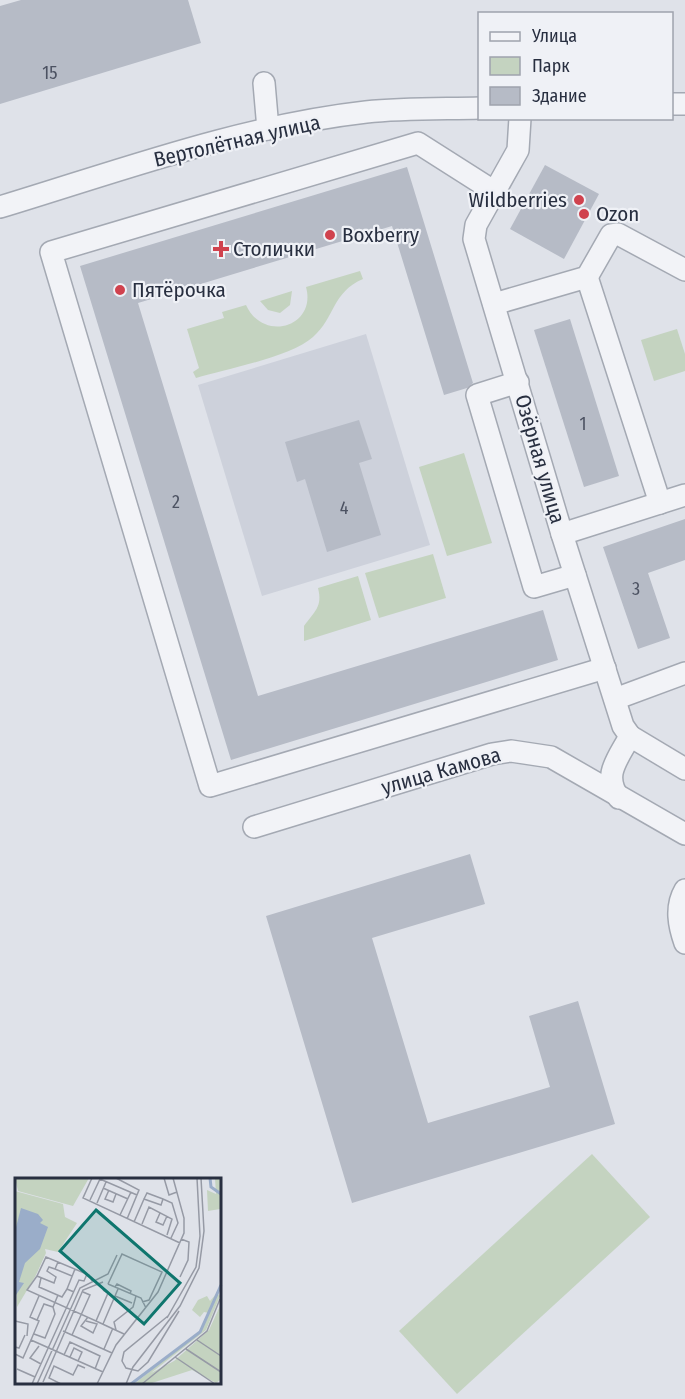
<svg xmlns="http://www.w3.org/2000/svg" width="685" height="1399" viewBox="0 0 685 1399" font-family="'Fira Sans Condensed',sans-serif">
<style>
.built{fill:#cdd1db}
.green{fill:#c4d3c0}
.building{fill:#b6bbc6}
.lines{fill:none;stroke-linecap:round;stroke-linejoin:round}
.minor-casing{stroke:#a4a9b3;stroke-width:24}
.minor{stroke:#f2f3f7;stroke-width:21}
.poi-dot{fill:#d0424e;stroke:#eff1f6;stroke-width:2}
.labels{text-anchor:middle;stroke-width:4.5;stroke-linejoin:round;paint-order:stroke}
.number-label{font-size:18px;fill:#4c5262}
.street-label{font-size:21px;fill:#282f40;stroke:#eff1f6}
.poi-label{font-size:21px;fill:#282f40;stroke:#eff1f6;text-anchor:start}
.inset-river{fill:none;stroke:#9aadc9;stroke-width:3}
.inset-road{fill:none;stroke:#969aa5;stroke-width:1.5}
.view{fill:#0f766e;fill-opacity:0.15;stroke:#0f766e;stroke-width:3}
.inset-edge{fill:none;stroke:#282f40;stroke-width:3}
</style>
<rect width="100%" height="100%" fill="#dfe2e9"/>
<polygon class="built" points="366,334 430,545 262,596 198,385"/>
<g class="green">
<path d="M360,271L363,279C332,292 335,318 313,337C291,357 226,369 196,378L193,372L199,368L187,329L224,318L222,312L246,305C263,343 317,327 306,287Z"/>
<polygon points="292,291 290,305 280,313 268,310 260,301"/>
<polygon points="677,329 685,354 685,371 654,381 641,340"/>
<polygon points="464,453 492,543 447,556 419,467"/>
<polygon points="433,554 446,598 379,618 365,573"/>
<path d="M358,576L371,620L304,641V626C314,612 323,607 318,588Z"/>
<polygon points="592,1154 650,1217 457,1394 399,1331"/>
</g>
<g class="building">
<polygon points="21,0 188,0 201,43 0,104 0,6"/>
<polygon points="545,165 599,194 564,259 510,229"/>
<polygon points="407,167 473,383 467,388 444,395 392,226 138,303 258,696 543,610 558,660 231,760 80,266"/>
<polygon points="570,319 619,476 584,487 534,330"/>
<polygon points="359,420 372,459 359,463 381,535 327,552 305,479 297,482 285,442"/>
<polygon points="685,519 685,560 648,573 670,638 638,649 603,547"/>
<polygon points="470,854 485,904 372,938 428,1123 550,1087 529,1016 578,1001 615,1124 352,1203 266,916"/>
</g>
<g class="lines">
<g class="minor-casing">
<g id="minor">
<polyline points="264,83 268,129"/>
<polyline points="672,104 685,104"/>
<path d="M520,118L518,150L476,225L474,239L562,534L623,726L630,736C618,759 602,775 619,798"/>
<polyline points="495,192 418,143 51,252 210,786 605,668"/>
<path d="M0,207C119,171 241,126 366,112C403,108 442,109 480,108"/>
<polyline points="587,277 660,503"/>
<polyline points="494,304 587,277 611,235 618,234 685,270"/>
<polyline points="518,382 477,395 534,587 575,575"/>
<polyline points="562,534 685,495"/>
<polyline points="615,699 685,673"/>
<polyline points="630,736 685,769"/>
<polyline points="254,827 492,754 511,751 551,757 685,834"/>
<path d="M685,890C675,907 679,926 685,943"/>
</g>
</g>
<use href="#minor" class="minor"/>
</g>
<g class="poi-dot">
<circle cx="579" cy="200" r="6"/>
<circle cx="584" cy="214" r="6"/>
<circle cx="330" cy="235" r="6"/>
<path d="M218 240h6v6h6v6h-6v6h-6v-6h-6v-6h6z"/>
<circle cx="120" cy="290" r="6"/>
</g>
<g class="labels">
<g class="number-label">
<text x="50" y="79">15</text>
<text x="583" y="430">1</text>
<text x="176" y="508">2</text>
<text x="344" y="514">4</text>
<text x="636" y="595">3</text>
</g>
<g class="street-label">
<text transform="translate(237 141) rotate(-13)" y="7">Вертолётная улица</text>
<text transform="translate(540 459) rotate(74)" y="7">Озёрная улица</text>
<text transform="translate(441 771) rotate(-16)" y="7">улица Камова</text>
</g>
<g class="poi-label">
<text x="567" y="207" text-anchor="end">Wildberries</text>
<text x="596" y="221">Ozon</text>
<text x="342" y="242">Boxberry</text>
<text x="233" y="256">Столички</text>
<text x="132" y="297">Пятёрочка</text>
</g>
</g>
<g transform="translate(15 1178)">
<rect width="206" height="206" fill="#dfe2e9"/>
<path d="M0,0H74L58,28L3,13ZM200,0H205V31L193,33L192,12L201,16ZM0,13L48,26L50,39L62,45L43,74L30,71L31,75L21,97L2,129ZM202,115L205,118L191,152L136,195L159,183L194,152L205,128V202L201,205L177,192L137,205L119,206L186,153L194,135L189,134L185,139L177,132L183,122L192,118L195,123Z" fill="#c4d3c0"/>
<path d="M6,30L23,36L28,42L25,45L33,49L25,71L10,85L4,104L9,105L1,117L0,53Z" fill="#9aadc9"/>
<path class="inset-river" d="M195,0L196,9L206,16M116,206L185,154L206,107"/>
<path class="inset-road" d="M77,0L68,20L165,65M101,0L124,12L112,41M149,0L154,17L162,14M88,10L113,21M94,12L90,21L98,24L101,16M148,21L146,27L129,21L132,15L148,21L157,25L163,45L156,60M75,22L85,1L122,17M82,25L91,4M145,35L141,44L148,47L152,38M105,37L116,14M119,44L129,21M127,46L134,29L157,41L152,57M43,84L40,91L57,98M40,91L34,89L32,93L41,99L39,105L22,98L31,79L74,97L77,103M22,98L12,112L81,143L93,115L88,112M165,99L173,82L174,64L166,61M26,100L24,109L47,119L52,111M93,106L107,76L147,94L134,122L127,124M93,106L126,120L131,130M100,109L102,106L116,113L115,116M59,114L52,111L60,91M24,118L15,139L24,143L16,162L88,194M100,118L117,125M153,138L109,174L107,183L111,190L123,193L133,184L164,133M152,140L181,89L185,58L182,0M22,142L29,126L38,129L43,117M0,143L13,146L12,158M71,143L82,146L78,155L66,148L73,139M81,143L109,156M88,146L103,111M101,152L99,144L118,129L121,118M48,153L97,175M19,156L30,160L40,136L38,129M57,157L75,117L68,114M182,162L206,178M24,168L15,180L26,186M0,169L4,170L10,157M89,171L98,150M171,171L206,194M0,176L8,180L16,162M49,177L55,164L85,178L80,191M55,179L59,170L67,174L63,183M160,179L200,206M2,191L20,199L17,206M20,199L64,102L69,103L72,96M28,204L68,112L88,104M22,206L65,110L93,96L102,77M46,206L34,200L39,188L58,197L63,187L70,190M82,206L101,167L143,114L169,55V40L158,0M111,206L118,189L165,128L184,90L189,53L186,0M127,206L192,153L205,121"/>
<path class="view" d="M81,32L165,105L129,146L45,73Z"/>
<rect width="206" height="206" class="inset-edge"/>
</g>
<rect x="478" y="12" width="195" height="108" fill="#eff1f6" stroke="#9fa3ad" stroke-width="1.5"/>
<rect x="490" y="32" width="30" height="9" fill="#f2f3f7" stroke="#9fa3ad" stroke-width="1.5"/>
<text x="532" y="42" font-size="18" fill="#282f40">Улица</text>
<rect x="490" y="57" width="30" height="18" fill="#c4d3c0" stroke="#9fa3ad" stroke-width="1.5"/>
<text x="532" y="72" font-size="18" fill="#282f40">Парк</text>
<rect x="490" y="87" width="30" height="18" fill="#b6bbc6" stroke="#9fa3ad" stroke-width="1.5"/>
<text x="532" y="102" font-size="18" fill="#282f40">Здание</text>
</svg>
